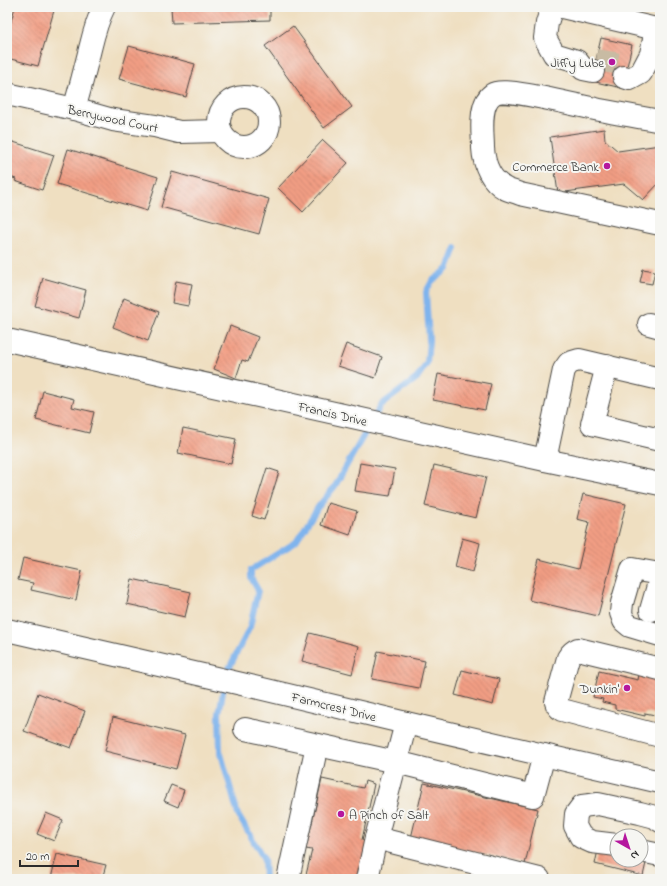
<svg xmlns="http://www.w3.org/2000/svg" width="667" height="886" viewBox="0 0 667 886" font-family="'Indie Flower',sans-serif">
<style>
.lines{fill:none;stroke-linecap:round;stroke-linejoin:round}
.stream{stroke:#7fb4ed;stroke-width:6}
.building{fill:url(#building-back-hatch)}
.minor-tunnel{stroke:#c8bba3;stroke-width:22;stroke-dasharray:22 11;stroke-linecap:butt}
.minor-casing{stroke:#484642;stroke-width:24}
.minor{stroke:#fff;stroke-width:22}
.poi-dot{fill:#b5179e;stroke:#f6f6f2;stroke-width:1.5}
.labels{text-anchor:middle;stroke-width:4;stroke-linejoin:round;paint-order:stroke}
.poi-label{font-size:13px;fill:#2b2b2b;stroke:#f6f6f2;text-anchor:end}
.street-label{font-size:13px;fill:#2b2b2b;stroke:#f6f6f2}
</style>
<defs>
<pattern id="building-back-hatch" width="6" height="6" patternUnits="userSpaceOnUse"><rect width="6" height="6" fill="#f29e84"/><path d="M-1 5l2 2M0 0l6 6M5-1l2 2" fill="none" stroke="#c4816c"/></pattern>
</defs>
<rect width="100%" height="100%" fill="#f6f6f2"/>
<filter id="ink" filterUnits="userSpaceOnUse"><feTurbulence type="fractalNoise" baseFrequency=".025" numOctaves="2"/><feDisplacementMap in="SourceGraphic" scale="8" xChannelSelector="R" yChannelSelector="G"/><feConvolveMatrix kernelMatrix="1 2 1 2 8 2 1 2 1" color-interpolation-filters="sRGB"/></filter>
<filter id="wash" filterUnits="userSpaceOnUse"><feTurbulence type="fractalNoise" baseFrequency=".012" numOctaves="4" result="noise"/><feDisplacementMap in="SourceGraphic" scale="16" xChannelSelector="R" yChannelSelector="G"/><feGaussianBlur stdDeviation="0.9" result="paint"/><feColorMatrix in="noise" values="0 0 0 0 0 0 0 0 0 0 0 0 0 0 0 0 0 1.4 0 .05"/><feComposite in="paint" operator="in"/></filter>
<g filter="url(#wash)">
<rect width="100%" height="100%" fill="#efdfc1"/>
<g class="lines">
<g class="stream">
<polyline points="228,670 250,627 258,590 251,578 251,570 296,542 318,507 335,486 381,405 417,378 427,363 429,340 426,292 432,281 448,269 456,248"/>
<polyline points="224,686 219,714 220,750 238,815 264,859 265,879"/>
</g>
</g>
<g id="blocks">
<g class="building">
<polygon points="15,7 55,7 38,66 7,58 7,36"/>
<polygon points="171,7 270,7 270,20 172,23"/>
<polygon points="293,26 352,107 324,128 265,46"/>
<polygon points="601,38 632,45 622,88 591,81"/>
<polygon points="129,46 195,64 186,97 119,79"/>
<polygon points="604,129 605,140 618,151 660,145 660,182 643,200 624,184 558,193 550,137"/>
<polygon points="7,140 54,155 42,190 15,181 16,179 7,176"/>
<polygon points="323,140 348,163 303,212 278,188"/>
<polygon points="68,149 158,177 147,211 57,184"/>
<polygon points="172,172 269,199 259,234 161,207"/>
<polygon points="643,269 655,271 652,284 640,282"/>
<polygon points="43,278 86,290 79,318 35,306"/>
<polygon points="176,281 192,284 188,306 172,303"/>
<polygon points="124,298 159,312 148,341 113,327"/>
<polygon points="230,326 258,337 248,362 242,360 236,378 214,369"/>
<polygon points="346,344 382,357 375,378 338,366"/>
<polygon points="438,374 491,384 485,410 433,400"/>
<polygon points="43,391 74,399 72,407 94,412 89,433 36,420"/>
<polygon points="183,428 236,439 231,464 178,453"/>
<polygon points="360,463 395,469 390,496 355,491"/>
<polygon points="434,465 486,477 476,518 425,506"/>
<polygon points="267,468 279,472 264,520 252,516"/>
<polygon points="583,494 626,504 598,616 529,600 539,559 578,569 589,522 577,519"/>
<polygon points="328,503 357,511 350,535 321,525"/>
<polygon points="462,538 480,543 473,572 455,567"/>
<polygon points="23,558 82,571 76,600 31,590 33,583 18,580"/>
<polygon points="132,579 191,592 185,617 127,604"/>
<polygon points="310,633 359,646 352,674 302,661"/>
<polygon points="378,651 425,661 419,688 372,679"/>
<polygon points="462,670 499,679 493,705 455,695"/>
<polygon points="599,671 638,680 639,674 660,678 660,716 645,713 645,716 615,709 615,705 602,702 603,699 593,697"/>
<polygon points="38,693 85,711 71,748 24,731"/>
<polygon points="113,717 185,735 176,769 105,751"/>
<polygon points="322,779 363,788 365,781 374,784 362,840 369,843 361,879 305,879 312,850 306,849"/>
<polygon points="424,783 538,809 525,864 411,838"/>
<polygon points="171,785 184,790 178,807 164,801"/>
<polygon points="46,813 63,820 54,841 37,834"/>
<polygon points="598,850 617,855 617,860 636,860 646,863 643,876 595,864"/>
<polygon points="57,854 106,865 102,879 51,878"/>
</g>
</g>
</g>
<g filter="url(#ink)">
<use href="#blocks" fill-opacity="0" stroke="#484642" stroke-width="1"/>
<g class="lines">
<polyline class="minor-tunnel" points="596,60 627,65"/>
<g class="minor-casing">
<g id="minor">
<polyline points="552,7 547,23 545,38 554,54 577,61 583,69 593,71"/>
<polyline points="562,7 656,29 660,29"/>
<polyline points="624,77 630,79 641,73 651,54 656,29"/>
<polyline points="7,94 74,109 113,120 155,126 179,132 221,131"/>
<circle cx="244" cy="122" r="25"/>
<path d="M74,109C79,93 83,77 87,61C92,42 95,24 104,7"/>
<path d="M660,121C640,117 620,114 600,110C582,107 504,86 493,94C478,104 483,133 483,148C484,165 491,181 506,189C510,191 516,192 520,194L660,224"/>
<polyline points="649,324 660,327"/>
<polyline points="7,340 545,460 660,484"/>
<polyline points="607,366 592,424 660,440"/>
<polyline points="545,460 564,370 569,363 579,360 660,379"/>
<polyline points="660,574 632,569 622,603 621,613 624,621 630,626 660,635"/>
<polyline points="651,610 660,579"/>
<polyline points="7,630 246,685 406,723 660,782"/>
<path d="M660,669L578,649C573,651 571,653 568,658L556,702C557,706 559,708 562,710L660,736"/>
<polyline points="245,729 396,762 533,796 544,755"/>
<polyline points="376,838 539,879"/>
<polyline points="617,845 592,842 581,837 575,826 576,814 582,806 598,804 640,813 655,817 660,821"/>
<polyline points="641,851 660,855"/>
<polyline points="288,879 317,745"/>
<polyline points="367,879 376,838 406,723"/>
</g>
</g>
<use href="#minor" class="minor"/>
</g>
</g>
<g class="poi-dot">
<circle cx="612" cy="62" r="4"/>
<circle cx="607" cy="166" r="4"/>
<circle cx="627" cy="688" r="4"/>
<circle cx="341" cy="814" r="4"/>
</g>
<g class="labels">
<g class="poi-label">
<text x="604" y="67">Jiffy Lube</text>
<text x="599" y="171">Commerce Bank</text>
<text x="619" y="693">Dunkin'</text>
<text x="349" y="819" text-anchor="start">A Pinch of Salt</text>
</g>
<g class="street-label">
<text transform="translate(113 118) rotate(12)" y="5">Berrywood Court</text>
<text transform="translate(333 413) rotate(13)" y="5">Francis Drive</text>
<text transform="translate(334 706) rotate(14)" y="5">Farmcrest Drive</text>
</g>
</g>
<rect width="667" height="886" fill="none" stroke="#f6f6f2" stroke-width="24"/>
<g transform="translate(629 848) rotate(141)"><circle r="19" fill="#f6f6f2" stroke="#a5a5a2"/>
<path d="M0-3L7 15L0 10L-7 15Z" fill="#b5179e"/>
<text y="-6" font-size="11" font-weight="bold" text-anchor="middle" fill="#2b2b2b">N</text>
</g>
<path d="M20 860v6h58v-6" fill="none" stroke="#2b2b2b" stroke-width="2"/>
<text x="26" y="860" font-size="12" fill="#2b2b2b" stroke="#f6f6f2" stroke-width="3" paint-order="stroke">20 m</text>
</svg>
